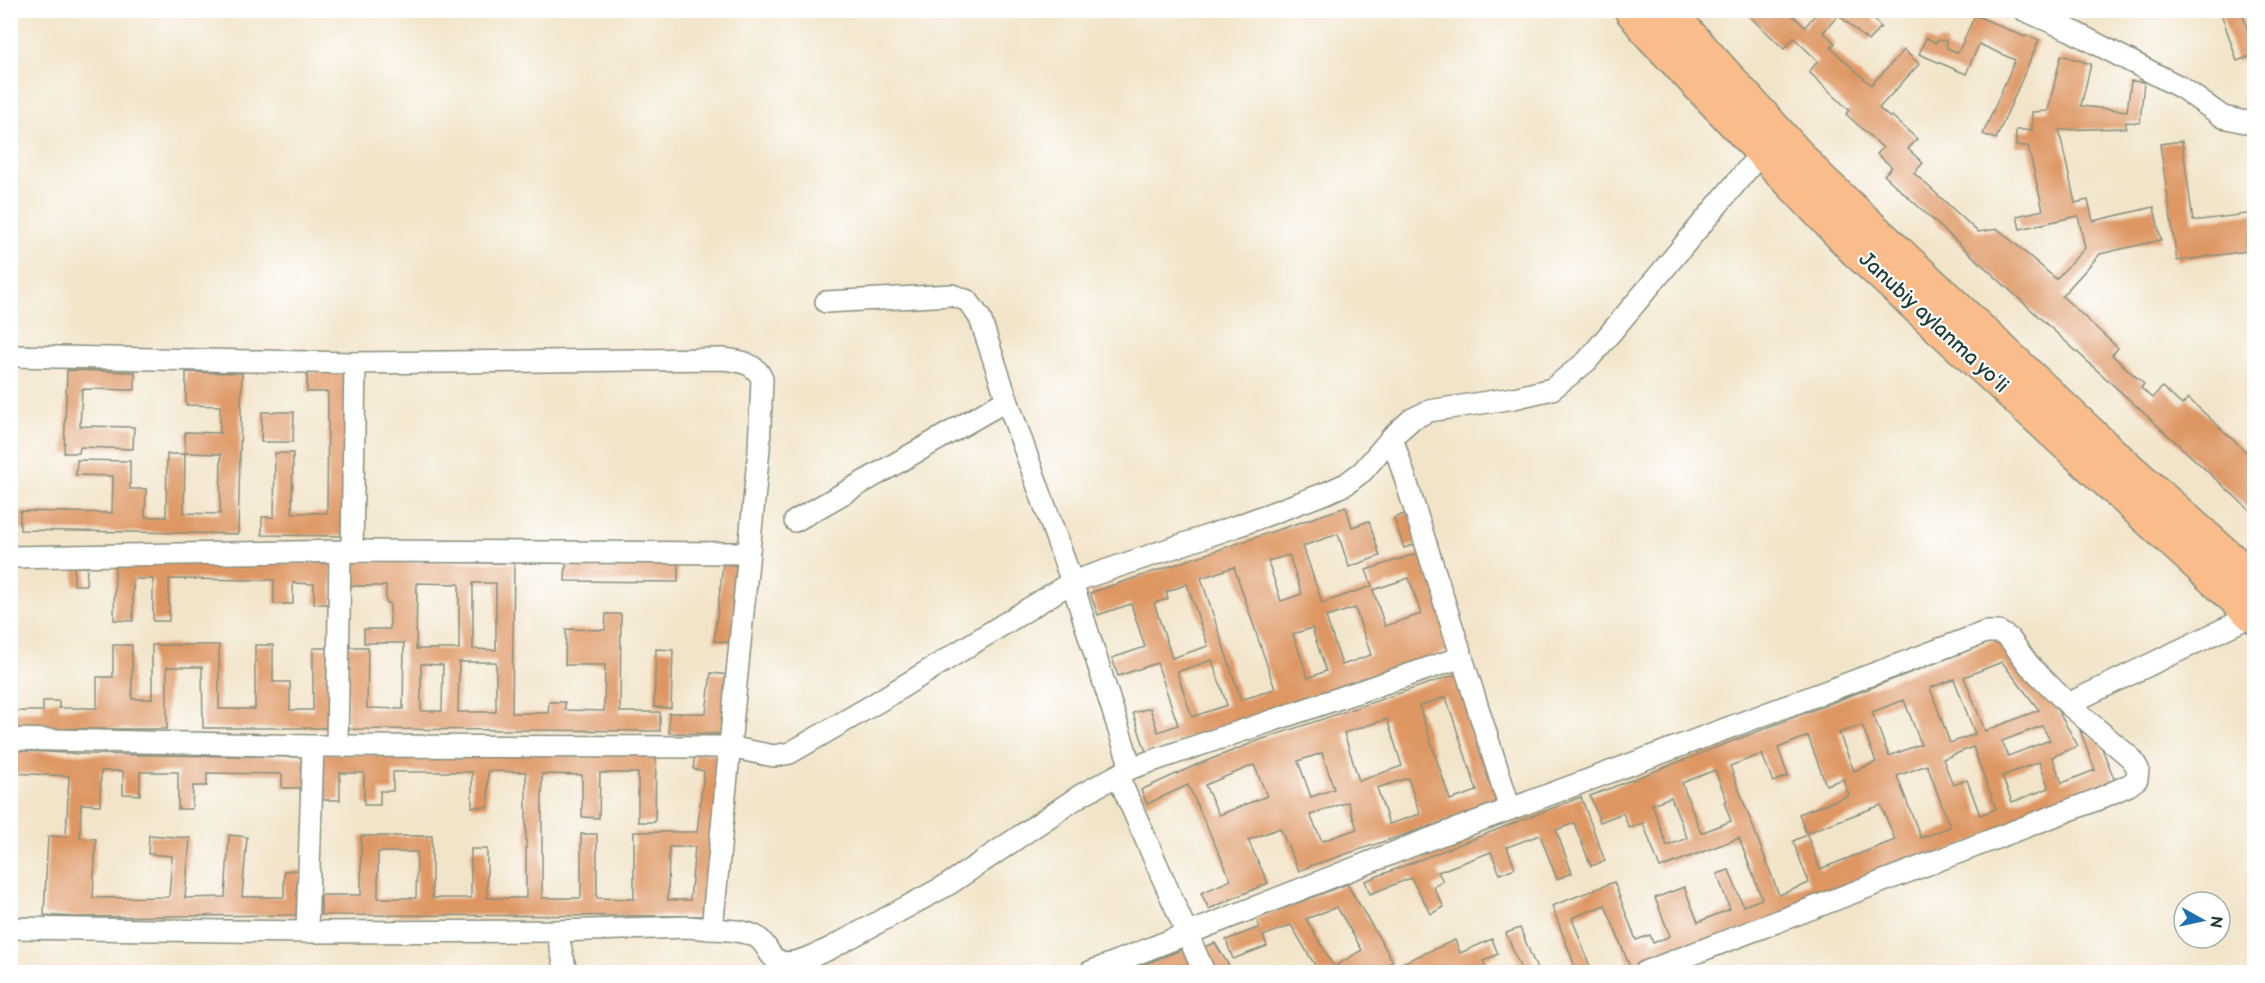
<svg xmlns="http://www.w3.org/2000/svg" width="2265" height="983" viewBox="0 0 2265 983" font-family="'Balsamiq Sans',sans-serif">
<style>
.building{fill:#de9764;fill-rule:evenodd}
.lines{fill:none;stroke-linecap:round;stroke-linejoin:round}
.minor-casing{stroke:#88907e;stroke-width:24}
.trunk-casing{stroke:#88907e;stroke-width:36}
.minor{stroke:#fff;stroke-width:21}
.trunk{stroke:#f9bc8a;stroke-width:33}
.labels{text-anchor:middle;stroke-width:4.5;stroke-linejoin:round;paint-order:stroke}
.street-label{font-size:21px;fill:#1f3d34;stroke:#fff}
</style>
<rect width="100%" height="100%" fill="#fff"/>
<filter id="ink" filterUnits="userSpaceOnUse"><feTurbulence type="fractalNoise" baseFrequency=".0167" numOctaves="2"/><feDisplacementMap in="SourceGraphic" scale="12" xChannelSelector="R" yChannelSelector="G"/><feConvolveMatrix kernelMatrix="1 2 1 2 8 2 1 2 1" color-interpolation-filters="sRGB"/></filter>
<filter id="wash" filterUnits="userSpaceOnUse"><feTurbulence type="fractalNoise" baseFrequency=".008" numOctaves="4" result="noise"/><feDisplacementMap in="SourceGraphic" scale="24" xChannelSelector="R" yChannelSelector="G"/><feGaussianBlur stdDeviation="1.35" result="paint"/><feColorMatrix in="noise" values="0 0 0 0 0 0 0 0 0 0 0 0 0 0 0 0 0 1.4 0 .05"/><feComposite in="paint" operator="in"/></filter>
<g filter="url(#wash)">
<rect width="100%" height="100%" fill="#f2e4c9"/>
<g id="blocks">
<g class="building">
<polygon points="1743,10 1787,10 1805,27 1819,10 1864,10 1881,27 1868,41 1839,15 1823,32 1835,43 1831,48 1871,85 1904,50 1919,64 1879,108 1890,118 1892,116 1917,139 1908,149 1923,163 1914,173 1978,232 1998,229 2056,279 2085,248 2078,216 2020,229 2017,216 2043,210 2028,146 2016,146 2016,130 2032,130 2032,112 2048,111 2061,55 2091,64 2081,106 2127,111 2131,81 2144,82 2140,123 2126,122 2126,128 2059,130 2075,203 2088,200 2093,221 2154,207 2161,240 2100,254 2062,296 2118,348 2112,355 2144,384 2141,388 2152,398 2162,387 2182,405 2188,398 2254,459 2254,514 1884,175 1892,167 1877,154 1883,148 1846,114 1849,110 1809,72 1818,61 1794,38 1784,49"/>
<polygon points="2220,10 2249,10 2242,13 2254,48 2254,55 2237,61"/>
<polygon points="1975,15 2025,37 2026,35 2039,40 1996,139 1983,134 2015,60 1979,44 1966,74 1919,54 1926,38 1936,43 1938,40 1946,41 1947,48 1958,53"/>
<polygon points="2182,141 2193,221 2254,213 2254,250 2177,261 2160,144"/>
<polygon points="67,370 135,372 135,390 82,389 80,426 134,427 133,449 80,447 79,453 64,453"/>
<polygon points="186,372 242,373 238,534 20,530 20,511 112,513 113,476 76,475 77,460 130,461 130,489 146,489 145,517 166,517 167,454 185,454 184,513 220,514 221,454 185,453 185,432 220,433 220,406 186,405"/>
<polygon points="307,372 349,372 347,536 262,535 262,517 274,517 275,453 293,453 292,513 327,513 328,392 307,392"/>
<polygon points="262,412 294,412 293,442 261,442"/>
<polygon points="10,449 16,450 15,484 10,484"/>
<path d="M1346,507L1352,527L1369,521L1380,556L1349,567L1338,534L1303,546L1322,603L1372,586L1366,570L1422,552L1454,649L1146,752L1133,713L1150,708L1158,732L1178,725L1157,663L1118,676L1112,658L1145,647L1131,604L1098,615L1090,593ZM1289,555L1302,594L1281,601L1268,561ZM1234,567L1275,689L1241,700L1201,578ZM1409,578L1421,614L1385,626L1373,590ZM1187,584L1208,646L1172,658L1154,603L1168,599L1166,592ZM1355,608L1371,655L1342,665L1326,617ZM1312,628L1326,671L1308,678L1293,634ZM1212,660L1227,705L1192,717L1177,672Z"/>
<polygon points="1410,512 1420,543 1404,548 1394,518"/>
<polygon points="115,561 332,563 332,604 314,604 314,584 293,583 293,604 274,604 274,580 169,579 169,621 153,621 153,579 133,579 133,621 114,620"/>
<path d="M348,561L514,563L512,713H548L549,702H565V710L604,711L605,665H565L566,629L605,630L606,614H621L620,712H660V731L347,729L348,647H368L367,708L403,709L404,643H364V629H390V603H386V586H348ZM417,583L459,584V649H416ZM473,583H496V650L473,649ZM459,662H496V712H458ZM421,664L443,665L442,711H421Z"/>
<polygon points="566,562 678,563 678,582 565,581"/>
<polygon points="723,564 740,566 732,643 714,641"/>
<polygon points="74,567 87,567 86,585 74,585"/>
<path d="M2003,637L2054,704L2078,746L2052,757L2062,783L2095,770L2080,730L2100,743L2117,786L1632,972L1605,905L1572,918L1592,972H1577L1552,906L1614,882L1636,940L1650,935L1653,943L1670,936L1655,898L1684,887L1698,922L1730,909L1717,874L1729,870L1743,906L1762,899L1739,838L1660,868L1643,823L1629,828L1623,813L1600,822L1590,796ZM2002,662L2039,710L1985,731L1964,677ZM1954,679L1975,734L1950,743L1930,688ZM1904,700L1921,744L1889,756L1872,712ZM1862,725L1876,762L1854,771L1839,733ZM2042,726L2050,740L2008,756L2002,741ZM1808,736L1826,785L1843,779L1849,795L1799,814L1806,833L1881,805L1895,840L1820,869L1807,835L1793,841L1809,883L1779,895L1730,766L1762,754L1773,782L1788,776L1778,748ZM1973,747L1996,809L1980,815L1967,780L1953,785L1943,759ZM2039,762L2049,788L2012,802L2002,776ZM1927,765L1950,827L1921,838L1897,776ZM1715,770L1727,801L1724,802L1731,821L1701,833L1682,783ZM1671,797L1687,838L1667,846L1652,804Z"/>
<polygon points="113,645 132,645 132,699 152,699 152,645 219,645 219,709 255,709 255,645 273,645 273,682 290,682 290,710 313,710 313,648 331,648 332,728 203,728 202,667 167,667 167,729 10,729 10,711 43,711 43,701 59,701 59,708 97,708 97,677 113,677"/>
<polygon points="656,649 673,650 671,708 654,707"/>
<polygon points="711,673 729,675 723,734 669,733 669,713 706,713"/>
<path d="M1460,673L1503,802L1313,865L1299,871L1280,828L1248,840L1268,883L1209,909L1201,893L1231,880L1188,785L1147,804L1141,790L1196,765L1260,740ZM1446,697L1477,791L1450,800L1419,706ZM1387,719L1402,766L1359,781L1344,733ZM1322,753L1334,789L1311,797L1298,761ZM1254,765L1267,796L1219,815L1205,785ZM1408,778L1420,814L1389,824L1377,788ZM1348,802L1357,829L1322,841L1310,815Z"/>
<polygon points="10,750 84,754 306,757 306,788 282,788 282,774 207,773 207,786 193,786 192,809 178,809 178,772 140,772 140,795 123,794 123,771 101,771 100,805 81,804 80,838 96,839 93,898 169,897 172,856 148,854 149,835 190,838 185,898 225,897 229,835 247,837 242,897 284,897 284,871 301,870 301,915 75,917 44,915 48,836 66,837 69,776 10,773"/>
<path d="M695,752L723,755L706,916L321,915V895H361V836H432V898H471V849H487V898H526V772L488,771V807H472V772H393V791H380V805H364V773H340V800H322L323,753L656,754L655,822H638V773H600L599,818L582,817V775L542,774V898H581V834H597V898L634,899V832H697L704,771L693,769ZM669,847H695L690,900H668ZM378,852H417L416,898H378Z"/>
<polygon points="1581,797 1605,861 1591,866 1574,823 1556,830 1572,873 1557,879 1540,835 1507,847 1515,868 1500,874 1491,852 1438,872 1443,881 1433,887 1444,907 1431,914 1411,878 1370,894 1365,881"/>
<path d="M1347,884L1393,961L1374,972H1319L1291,925L1263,936L1267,946L1233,959L1226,940L1260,927L1256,919ZM1337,907L1362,950L1334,967L1306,919Z"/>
<polygon points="1520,928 1538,972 1522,972 1506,933"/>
<polygon points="1492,939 1498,954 1483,961 1488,972 1396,972 1393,967 1455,940 1460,953"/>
<polygon points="1215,943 1233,972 1214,972 1204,947"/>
<polygon points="1189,947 1197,967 1183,972 1124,972"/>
</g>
</g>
</g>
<g filter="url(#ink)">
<use href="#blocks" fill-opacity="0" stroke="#88907e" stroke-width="1.5"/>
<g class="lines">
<g class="minor-casing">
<g id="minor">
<polyline points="2024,10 2070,30 2182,88 2223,117 2245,122 2254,120"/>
<polyline points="826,302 952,295 968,301 980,318 1007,400 1072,582 1131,768"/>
<path d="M10,356L355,363L722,359C739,361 755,362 762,379L759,449L712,929L688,927L557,931L307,932L10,928"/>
<polyline points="1392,437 1510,809"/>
<polyline points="795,521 1007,400"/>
<polyline points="352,551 355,363"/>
<polyline points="10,557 352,551 748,553"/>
<polyline points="10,739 313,746 729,747 774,756 790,753 876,703 1072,582 1237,526 1326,493 1346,484 1363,471 1392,437 1412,419 1429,411 1514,398 1552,389 1587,361 1761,153"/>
<polyline points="337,745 340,552"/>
<polyline points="1118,776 1204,972"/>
<path d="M712,929C726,930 746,930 758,938C765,943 767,950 772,956C785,972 814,955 829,949L949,884L1081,795L1131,768L1462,657"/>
<polyline points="557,931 566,972"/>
<polyline points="307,932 313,746"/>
<polyline points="1090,972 1411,846 1986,632 1999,632 2009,638 2029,665 2068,704 2253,615"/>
<polyline points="1645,972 2096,800 2129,785 2137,779 2138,769 2132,759 2068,704"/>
</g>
</g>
<g class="trunk-casing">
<g id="trunk">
<polyline points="1631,10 1651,35 1856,251 2254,616"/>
<polyline points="1667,10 1817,176 2109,451 2254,580"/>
</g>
</g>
<use href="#minor" class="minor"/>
<use href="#trunk" class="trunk"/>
</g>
</g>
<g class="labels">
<g class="street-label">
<text transform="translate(1934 322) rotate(43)" y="7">Janubiy aylanma yoʻli</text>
</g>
</g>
<rect width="2265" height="983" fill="none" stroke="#fff" stroke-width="36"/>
<g transform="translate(2202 920) rotate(98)"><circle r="28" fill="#ffffff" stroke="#a5b1ae" stroke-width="1.5"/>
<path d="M0-4.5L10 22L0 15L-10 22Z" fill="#1f6fb2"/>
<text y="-9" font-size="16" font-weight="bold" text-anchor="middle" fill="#1f3d34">N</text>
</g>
</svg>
